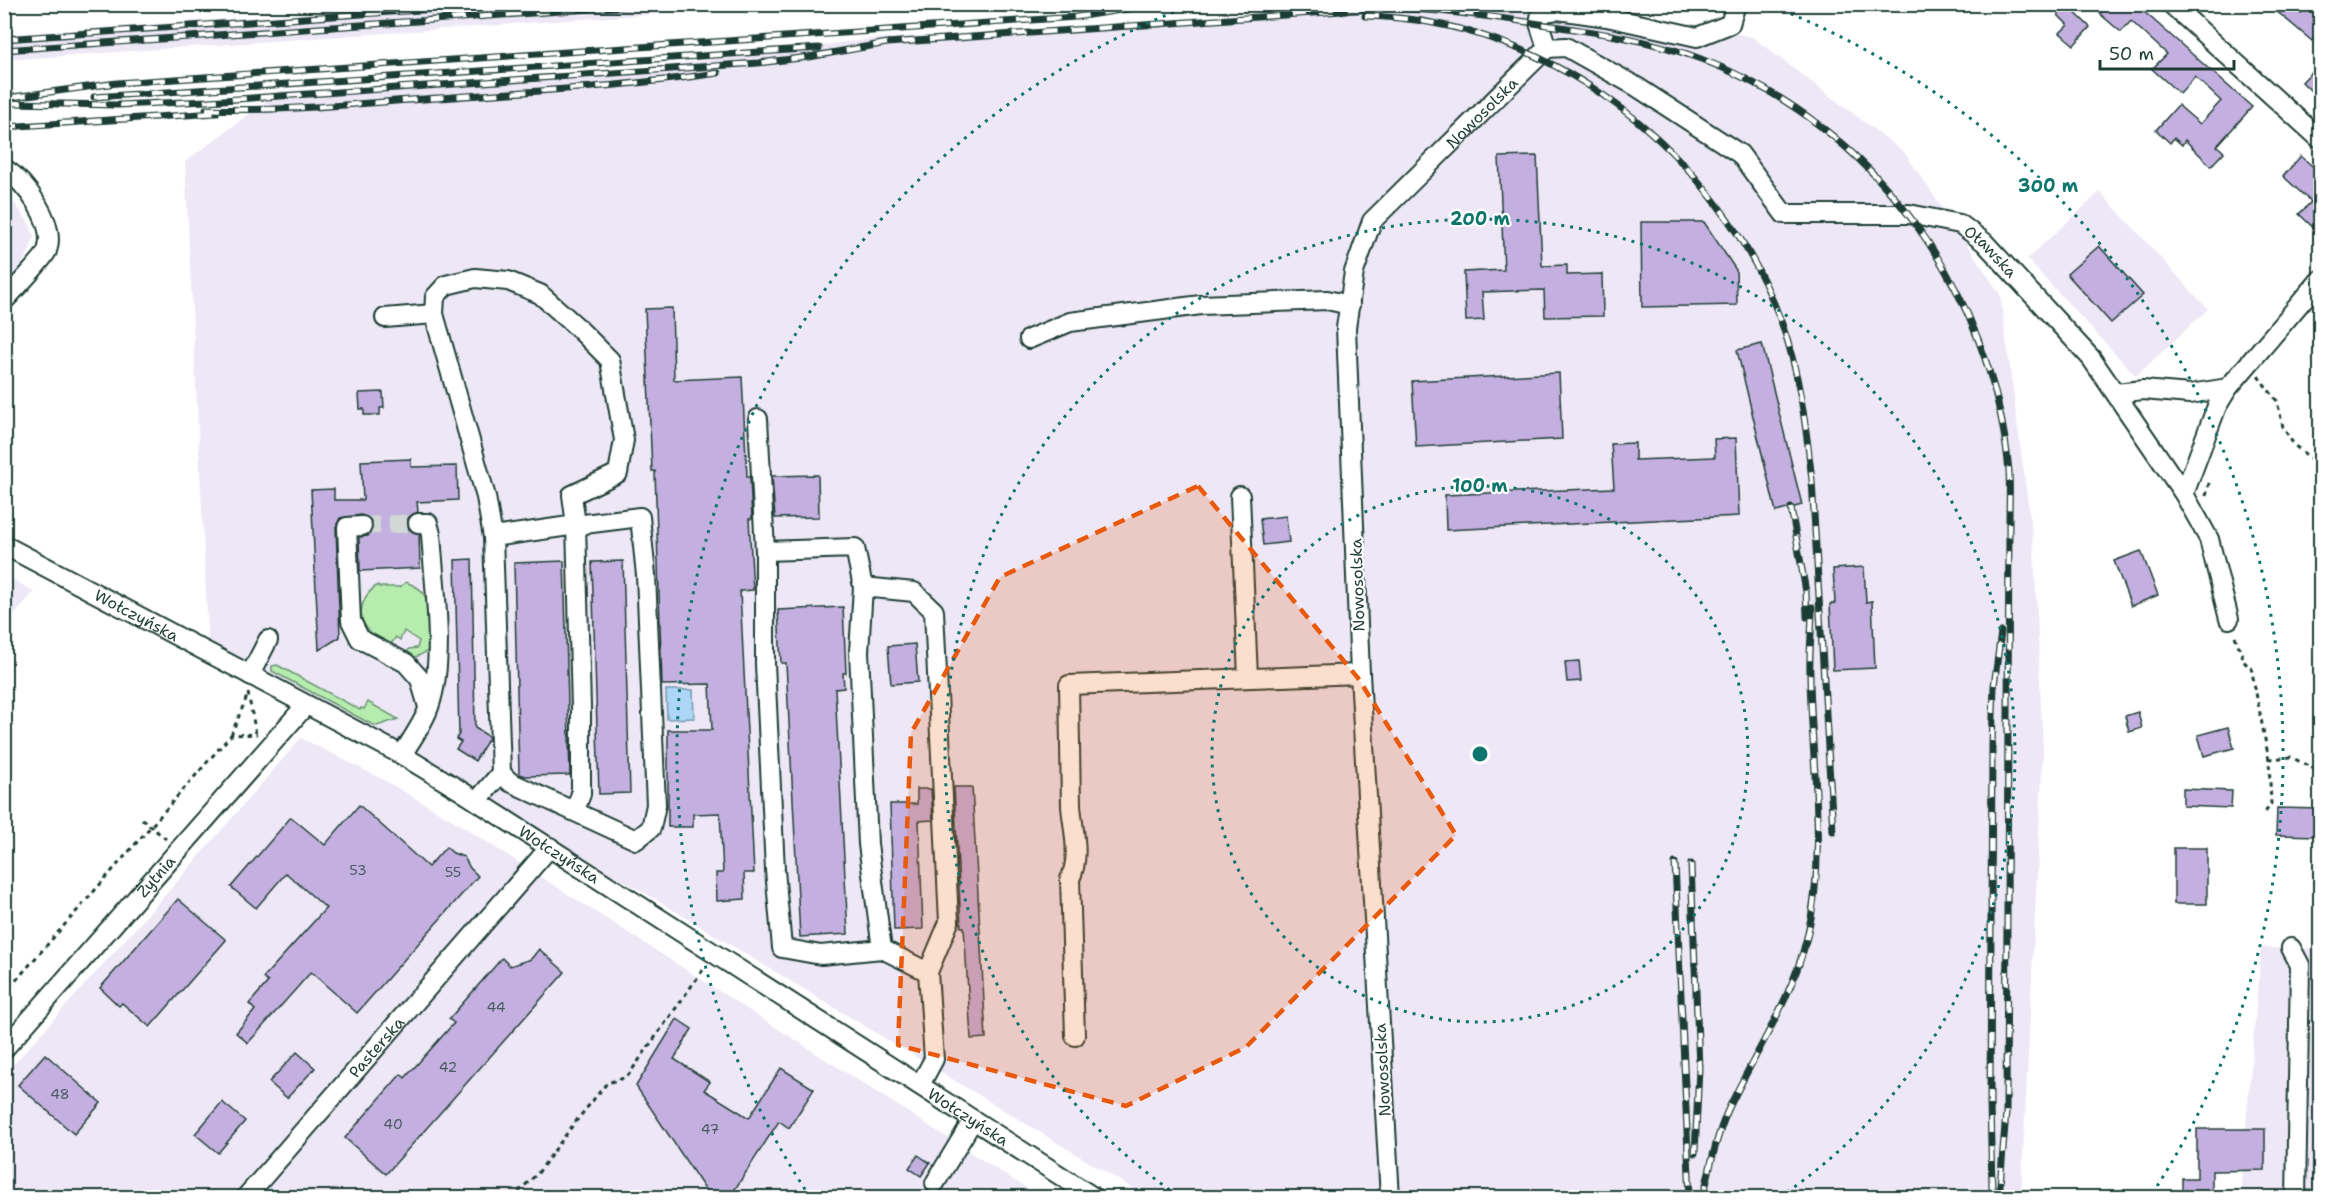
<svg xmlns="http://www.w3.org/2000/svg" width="2325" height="1202" viewBox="0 0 2325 1202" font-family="'Shantell Sans',sans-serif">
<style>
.built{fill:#ede7f6}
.green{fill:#b6edaf;stroke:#6a9572;stroke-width:1.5}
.water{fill:#add6f8;stroke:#7499aa;stroke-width:1.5}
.building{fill:#c4b0e0;stroke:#1f3d34;stroke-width:1.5}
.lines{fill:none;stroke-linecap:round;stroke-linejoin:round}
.minor-tunnel{stroke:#d2d8d6;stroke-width:18;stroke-dasharray:18 9;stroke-linecap:butt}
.minor-casing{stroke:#1f3d34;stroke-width:22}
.path{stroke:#1f3d34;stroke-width:3;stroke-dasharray:4.5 4.5;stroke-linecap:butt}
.minor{stroke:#fff;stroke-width:18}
.rail-casing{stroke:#1f3d34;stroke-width:7}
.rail{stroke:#fff;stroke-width:4.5;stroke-dasharray:14;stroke-linecap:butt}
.marked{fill:#e8590c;fill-opacity:0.2;stroke:#e8590c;stroke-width:4.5;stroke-dasharray:12 8;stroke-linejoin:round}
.ring{fill:none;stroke:#0f766e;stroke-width:3;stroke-dasharray:3 6}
.labels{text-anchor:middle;stroke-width:4.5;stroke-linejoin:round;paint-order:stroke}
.number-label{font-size:14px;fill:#485a5f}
.street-label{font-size:16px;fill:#1f3d34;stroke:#fff}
.centre{fill:#0f766e;stroke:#fff;stroke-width:3}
.ring-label{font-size:18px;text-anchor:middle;font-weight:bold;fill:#0f766e;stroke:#fff;stroke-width:4.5;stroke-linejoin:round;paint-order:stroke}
</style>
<rect width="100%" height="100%" fill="#fff"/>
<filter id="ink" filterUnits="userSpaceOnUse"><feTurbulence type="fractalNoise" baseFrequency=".0167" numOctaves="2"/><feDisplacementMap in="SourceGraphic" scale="12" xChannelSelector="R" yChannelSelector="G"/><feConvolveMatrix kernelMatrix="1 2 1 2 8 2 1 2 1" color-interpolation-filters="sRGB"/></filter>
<g filter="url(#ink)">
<g class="built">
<polygon points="753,4 753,7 5,60 5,35 431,5"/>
<polygon points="1515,4 1589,5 1752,37 1905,153 2000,294 2034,548 2043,752 2021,1197 1147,1197 645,893 209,654 185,162 280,91 538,82 871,39"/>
<polygon points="4,189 30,225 34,237 30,249 22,265 5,285"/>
<polygon points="2100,192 2208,309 2136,376 2027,259"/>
<polygon points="5,575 34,592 5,626"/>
<polygon points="301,738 382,779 454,821 1040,1197 5,1198 5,1074 176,883"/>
<polygon points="2261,948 2320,949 2320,1197 2240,1198"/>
</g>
<g class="green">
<path d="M406,582C413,585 419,587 423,593C431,603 432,639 428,651L416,657L407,653L409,649L417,648L419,641L404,631L400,640L396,637L391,644C383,640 372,636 366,628C356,613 363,594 378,585L379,587H400Z"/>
<polygon points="277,665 360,710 361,708 364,709 368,702 398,719 377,726 371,724 272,671 272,666"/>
</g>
<polygon class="water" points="666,690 693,690 694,718 667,719"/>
<g class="building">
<polygon points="2108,4 2145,4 2141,9 2252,107 2217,146 2224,152 2211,166 2185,140 2182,145 2174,138 2170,143 2156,130 2178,105 2200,124 2221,101 2195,77 2180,94 2152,69 2167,54 2131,21 2121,32 2100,14"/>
<polygon points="2268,4 2291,4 2301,13 2309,4 2320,4 2320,31 2312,41"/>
<polygon points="2067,5 2090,27 2074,45 2060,33 2068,25 2058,15"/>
<polygon points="2320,63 2320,100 2302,82"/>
<polygon points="1537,156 1542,266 1567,265 1567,275 1602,274 1603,316 1545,317 1544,290 1482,292 1484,320 1466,321 1464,272 1504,270 1499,157"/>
<polygon points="2301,156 2320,173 2320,234 2299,214 2311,202 2283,176"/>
<polygon points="1641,222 1704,222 1736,270 1737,305 1642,307"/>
<polygon points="2099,246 2143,295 2111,323 2067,274"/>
<polygon points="672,308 674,380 742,377 747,477 750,477 752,519 749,519 753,590 740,591 754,873 744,873 745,899 717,901 716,873 723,873 720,813 693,814 693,827 668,827 668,730 712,730 710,684 662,685 655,471 652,471 645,309"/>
<polygon points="1762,344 1802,505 1776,512 1737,350"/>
<polygon points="1559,373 1562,439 1416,447 1412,381"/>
<polygon points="383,392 384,408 380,408 380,415 364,415 364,409 360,409 359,393"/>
<polygon points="1736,438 1739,516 1446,530 1445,495 1614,488 1611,444 1635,443 1635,460 1715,457 1714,439"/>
<polygon points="411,459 411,467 457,466 458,500 417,502 418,512 408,518 409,529 419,534 420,568 360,571 359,537 368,536 372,531 372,520 361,515 340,518 336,527 340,637 319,650 311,490 334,489 334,500 363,500 361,461"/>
<polygon points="818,475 819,517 775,518 772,476"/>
<polygon points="1286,516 1289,542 1263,545 1260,519"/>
<polygon points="2141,551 2158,595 2131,606 2114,561"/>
<polygon points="472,559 475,728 488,736 489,738 475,761 456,749 461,742 456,739 459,734 455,560"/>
<polygon points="564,561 570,775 525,776 519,774 514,563"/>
<polygon points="623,561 630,793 599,794 592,562"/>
<polygon points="1864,567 1866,602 1872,601 1875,668 1833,670 1830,604 1835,603 1833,569"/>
<polygon points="843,607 846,673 843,673 844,688 835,689 848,934 800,937 786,663 781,663 778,610"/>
<polygon points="915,644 918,682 891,684 888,646"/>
<polygon points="1579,661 1581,681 1567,682 1565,662"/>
<polygon points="2138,712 2142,728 2129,732 2125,716"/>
<polygon points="2228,727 2234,748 2204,756 2198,735"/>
<polygon points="954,787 972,787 986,1038 971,1039 964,927 961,927"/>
<polygon points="917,789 931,789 933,820 919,821 923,929 894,930 890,804 917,804"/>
<polygon points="2183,789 2232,791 2231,808 2183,806"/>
<polygon points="359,805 428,867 446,847 453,853 464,857 470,868 478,876 357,1013 311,972 248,1043 236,1033 255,1010 249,1004 268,982 263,978 326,908 286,873 256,908 231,887 291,817 325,845"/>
<polygon points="2277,808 2320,809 2319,836 2276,835"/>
<rect x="2174" y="848" width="33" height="56"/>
<polygon points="178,899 226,940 150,1027 122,1003 119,1006 100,988"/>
<polygon points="539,949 565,972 386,1174 345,1138 401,1074 405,1078 454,1023 449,1019 502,958 510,966 531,959"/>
<polygon points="677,1019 692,1029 674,1059 710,1082 704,1090 749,1118 781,1068 814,1089 789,1128 779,1121 730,1197 710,1197 636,1086"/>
<polygon points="297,1052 315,1068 287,1098 269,1082"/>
<polygon points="45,1054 101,1103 74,1134 18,1085"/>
<polygon points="222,1102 245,1121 218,1153 195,1134"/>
<polygon points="2197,1129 2265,1129 2265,1170 2212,1171 2212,1197 2182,1197 2182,1178 2197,1178"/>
<polygon points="918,1155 930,1163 921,1176 909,1168"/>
</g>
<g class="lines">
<polyline class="minor-tunnel" points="362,526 418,523"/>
<g class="minor-casing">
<g id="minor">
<polyline points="2171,4 2320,139"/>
<path id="s1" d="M1547,48L1566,47L1637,87L1740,154L1784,214H1909L1960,224L1984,242L2091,358L2184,494L2209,539L2229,619"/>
<polyline points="1547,48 1539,23 1541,13 1558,10 1607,17 1697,37 1730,24 1736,4"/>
<path d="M4,168C25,182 57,223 47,251C44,259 13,291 4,301"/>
<polyline points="385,318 434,314"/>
<polyline points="1029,339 1070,322 1201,305 1327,300 1350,305"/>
<polyline points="2116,393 2143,390 2190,394 2228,388"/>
<polyline points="758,419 765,551 765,664 775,870 782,948 821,955 882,949 928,972"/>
<polyline points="2184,494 2217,406 2228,388 2320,280"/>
<polyline points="1240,496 1248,677"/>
<polyline points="362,526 347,527 351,621 360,639 406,663 420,679 428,707"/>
<polyline points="493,537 576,525 572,495 618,473 624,440 610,360 577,327 540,294 508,281 475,278 446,285 435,297 434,314 486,497 493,537 501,773 510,782 636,840 651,828 656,805 646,575 640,517 576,525 581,708 581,794 575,810"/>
<path id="s2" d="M4,545L402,755L458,789L1095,1198"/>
<polyline points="765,551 855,548 863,587 914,592 934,611 949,922 928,972 934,1059 920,1085"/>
<polyline points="863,587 859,652 868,844 882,949"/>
<polyline points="250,675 268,640"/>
<path d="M402,755C411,740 423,724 429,707C446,660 434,585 431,534L428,523H418"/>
<polyline points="477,801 501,773"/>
<polyline points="2291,948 2300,965 2296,1198"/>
<path d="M1075,1036L1070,879C1081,857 1073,829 1071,806C1070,765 1070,725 1069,685L1360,674"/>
<path id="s3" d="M4,1049L306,705"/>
<polyline points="935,1183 973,1120"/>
<path id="s4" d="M245,1198L550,847"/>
<path id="s5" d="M1390,1198L1360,674L1346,328L1354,272L1372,221L1547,48"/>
</g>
</g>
<g class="path">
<polyline points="2258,376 2277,401 2283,427 2294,445 2310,458 2320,473"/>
<polyline points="2206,496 2210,479"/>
<polyline points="2235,636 2245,663 2251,667 2269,760 2271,804 2264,814"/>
<polyline points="248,693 256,734 255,736"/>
<polyline points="231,735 248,694"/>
<polyline points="2269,759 2291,757 2320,772"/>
<polyline points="142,819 166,839"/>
<polyline points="4,994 231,735 257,734"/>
<polyline points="512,1198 538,1173 573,1125 607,1083 627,1077 705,967"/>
</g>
<use href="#minor" class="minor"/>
<g class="rail-casing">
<g id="rail">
<path d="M1365,16C1550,19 1720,153 1782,324C1800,375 1806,427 1812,480L1833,831"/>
<polyline points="4,39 505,4"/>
<polyline points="4,50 660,4"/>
<polyline points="13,97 117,83 1076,17 1159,4"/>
<polyline points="94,97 819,48"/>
<path d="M8,103L117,105L208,101L758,63L809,57L887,43L1385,8C1438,9 1489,16 1540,24C1595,32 1649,39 1701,59C1874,125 1992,289 2009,471C2010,487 2009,505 2009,521L2006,1113L1999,1198"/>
<path d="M206,109C284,112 361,103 438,98C531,91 625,87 718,73"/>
<polyline points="4,127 216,113"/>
<polyline points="1791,508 1806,592 1807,617"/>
<polyline points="1675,863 1690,1198"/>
<polyline points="1691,864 1699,1068 1695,1153"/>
<polyline points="1992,1189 1990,1103 1992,745 1994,686 2001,632"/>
<path d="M1703,1198C1710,1168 1716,1137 1728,1110C1755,1052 1792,1000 1807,937C1828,851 1811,762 1810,675C1809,652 1812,629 1812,607"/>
</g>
</g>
<use href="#rail" class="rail"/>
</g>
</g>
<path class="marked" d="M1198,486L1358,678L1456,835L1246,1047L1126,1106L898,1045L911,733L1000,577Z"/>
<g class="ring">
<circle cx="1480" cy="754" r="268"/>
<path d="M1177 1195A535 535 0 1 1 1783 1195"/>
<path d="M810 1197A803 803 0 0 1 1186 7M1774 7A803 803 0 0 1 2150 1197"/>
</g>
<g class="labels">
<g class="number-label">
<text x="358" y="875">53</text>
<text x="453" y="877">55</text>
<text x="496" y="1012">44</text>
<text x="448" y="1072">42</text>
<text x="60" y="1099">48</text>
<text x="393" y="1129">40</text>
<text x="710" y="1134">47</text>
</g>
<g class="street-label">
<text dy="6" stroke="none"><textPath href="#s5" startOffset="1136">Nowosolska</textPath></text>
<text dy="6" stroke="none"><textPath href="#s1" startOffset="516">Oławska</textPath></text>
<text transform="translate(1357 585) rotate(-92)" y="6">Nowosolska</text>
<text dy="6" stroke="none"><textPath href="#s2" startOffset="150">Wołczyńska</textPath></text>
<text dy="6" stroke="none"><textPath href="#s2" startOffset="636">Wołczyńska</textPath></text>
<text dy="6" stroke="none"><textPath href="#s3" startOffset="230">Żytnia</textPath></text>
<text dy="6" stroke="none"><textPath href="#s4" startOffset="200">Pasterska</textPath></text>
<text transform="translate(1382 1070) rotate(-93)" y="6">Nowosolska</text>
<text dy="6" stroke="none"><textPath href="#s2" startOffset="1122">Wołczyńska</textPath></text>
</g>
</g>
<circle cx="1480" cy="754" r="9" class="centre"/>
<g class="ring-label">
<text x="2048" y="192">300 m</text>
<text x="1480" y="225">200 m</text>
<text x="1480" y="492">100 m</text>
</g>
<rect width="2325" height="1202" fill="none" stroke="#fff" stroke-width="24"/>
<rect x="12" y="12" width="2301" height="1178" fill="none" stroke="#1f3d34" stroke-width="2" filter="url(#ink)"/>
<path d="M2100 60v9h134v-9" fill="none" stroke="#1f3d34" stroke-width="3"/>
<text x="2109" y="60" font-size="18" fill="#1f3d34" stroke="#ffffff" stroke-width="4.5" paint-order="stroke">50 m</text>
</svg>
